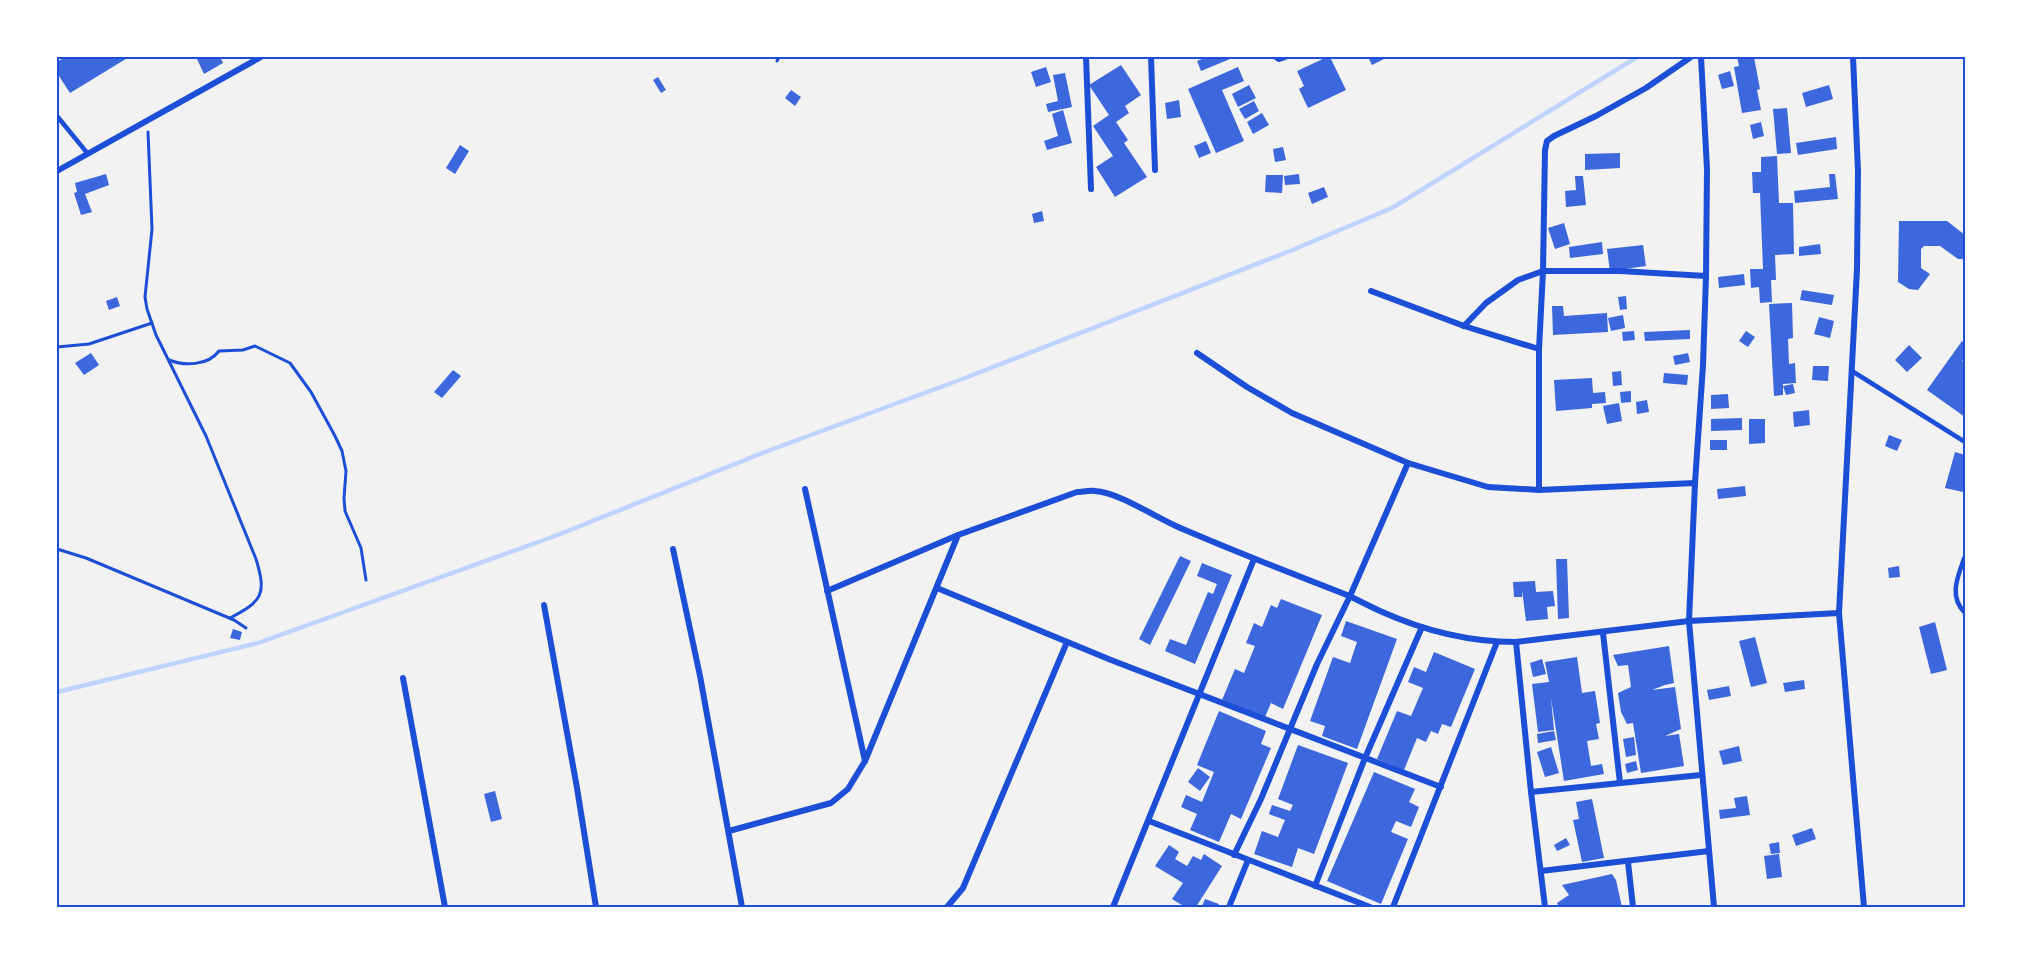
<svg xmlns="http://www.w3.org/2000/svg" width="2022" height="964" viewBox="0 0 2022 964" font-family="Lato,sans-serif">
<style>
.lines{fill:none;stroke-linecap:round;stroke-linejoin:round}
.stream{stroke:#bfd3fe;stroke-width:4.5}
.building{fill:#3d67dc}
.path{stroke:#1d4ed8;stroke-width:3}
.service{stroke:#1d4ed8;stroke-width:4.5}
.minor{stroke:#1d4ed8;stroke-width:6}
.neatline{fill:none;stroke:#1d4ed8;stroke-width:2}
</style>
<rect width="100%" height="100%" fill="#f2f2f2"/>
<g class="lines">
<polyline class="stream" points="57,692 258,643 555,536 765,452 965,378 1290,251 1392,208 1637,57"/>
</g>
<g class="building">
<polygon points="65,57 129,57 70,93 57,73 57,62"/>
<polygon points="196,57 220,57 223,63 204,74"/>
<polygon points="1207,57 1229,57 1230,59 1201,71 1197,61"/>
<polygon points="1327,57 1330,57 1346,90 1308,108 1299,89 1304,86 1297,71"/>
<polygon points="1368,57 1388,57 1372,65"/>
<polygon points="1737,57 1754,57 1760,89 1757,90 1761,110 1742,113 1734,67 1739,66"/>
<polygon points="1121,65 1141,95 1125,106 1129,113 1116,122 1128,140 1124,143 1147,177 1115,197 1096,167 1113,156 1093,126 1109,115 1089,85"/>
<polygon points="1046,67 1051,82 1036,87 1031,72"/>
<polygon points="1238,67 1244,81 1222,90 1244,141 1216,153 1188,89"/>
<polygon points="1730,71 1734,86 1722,89 1718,75"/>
<polygon points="1065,73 1072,107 1048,112 1046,104 1058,101 1053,75"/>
<polygon points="658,77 666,90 661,93 653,80"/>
<polygon points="1249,85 1256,98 1238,107 1232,94"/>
<polygon points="1829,85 1833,99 1806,107 1802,93"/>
<polygon points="791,90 801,97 795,106 785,98"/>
<polygon points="1179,100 1181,117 1167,119 1165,103"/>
<polygon points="1254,101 1259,111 1245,119 1239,109"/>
<polygon points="1787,108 1791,153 1777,154 1773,109"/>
<polygon points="1063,110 1072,143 1047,150 1044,141 1058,136 1052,114"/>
<polygon points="1262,113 1269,125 1253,134 1247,122"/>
<polygon points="1761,122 1764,136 1753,139 1750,125"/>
<polygon points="1836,137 1837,149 1798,155 1796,143"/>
<polygon points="1206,141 1211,153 1199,158 1194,146"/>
<polygon points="460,145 469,151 455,174 446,168"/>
<polygon points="1283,147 1286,160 1275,162 1273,149"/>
<polygon points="1620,153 1620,168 1585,170 1585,154"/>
<polygon points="1777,156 1779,203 1793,203 1794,254 1775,255 1776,280 1771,280 1772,302 1760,303 1759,287 1751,288 1750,269 1763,269 1760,193 1753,193 1752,172 1761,172 1761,157"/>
<polygon points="106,174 109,185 85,194 92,212 81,215 74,193 77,192 75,183"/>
<polygon points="1299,174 1300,184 1285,185 1284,176"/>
<polygon points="1829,174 1835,174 1838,199 1795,203 1794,191 1830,187"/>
<polygon points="1266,175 1283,175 1282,193 1265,192"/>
<polygon points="1575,176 1583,176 1586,205 1566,207 1565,191 1576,190"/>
<polygon points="1324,187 1328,197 1312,204 1308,193"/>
<polygon points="1042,211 1044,221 1034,223 1032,214"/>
<polygon points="1899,221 1947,221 1965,235 1965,259 1958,259 1940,246 1924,246 1921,249 1921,268 1930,274 1918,290 1909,289 1898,282"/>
<polygon points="1564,223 1570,244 1555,249 1548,228"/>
<polygon points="1602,242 1603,254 1570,258 1569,247"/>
<polygon points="1820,244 1821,254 1799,256 1799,247"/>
<polygon points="1643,245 1646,266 1610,271 1607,249"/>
<polygon points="1744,274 1745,285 1719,288 1718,277"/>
<polygon points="1802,290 1834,295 1832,305 1800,300"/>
<polygon points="1626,296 1627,309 1620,310 1618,297"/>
<polygon points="117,297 120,306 109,310 106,301"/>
<polygon points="1792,303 1793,338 1788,339 1789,364 1795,363 1796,383 1783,384 1783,395 1774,396 1769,304"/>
<polygon points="1552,306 1563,306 1564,316 1607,313 1608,332 1553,335"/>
<polygon points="1623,315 1625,328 1611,331 1608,318"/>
<polygon points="1819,317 1834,321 1830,338 1814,334"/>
<polygon points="1690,330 1690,339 1645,341 1644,332"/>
<polygon points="1634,331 1635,340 1623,341 1622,332"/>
<polygon points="1746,331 1755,337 1748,347 1739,341"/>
<polygon points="1962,341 1965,343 1965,357 1962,361 1965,362 1965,417 1927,390"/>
<polygon points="1909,345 1922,358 1907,372 1895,360"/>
<polygon points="91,353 99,365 84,375 75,363"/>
<polygon points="1688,353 1690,362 1675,365 1673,356"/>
<polygon points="1813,366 1829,366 1828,381 1812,380"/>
<polygon points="453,370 461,376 442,398 434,392"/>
<polygon points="1621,371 1622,385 1613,386 1612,372"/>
<polygon points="1664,373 1688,375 1687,385 1663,383"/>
<polygon points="1592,378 1593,393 1605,392 1606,403 1592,404 1592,408 1556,411 1554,380"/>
<polygon points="1793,384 1795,393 1786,395 1783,386"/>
<polygon points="1631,391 1631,402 1621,403 1620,392"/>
<polygon points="1728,394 1729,408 1711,409 1711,395"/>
<polygon points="1647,400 1649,412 1637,414 1636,402"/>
<polygon points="1619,403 1622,421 1607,424 1603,406"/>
<polygon points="1809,410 1810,425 1794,427 1793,412"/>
<polygon points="1742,418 1742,430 1711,431 1711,419"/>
<polygon points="1749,419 1765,419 1765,443 1749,444"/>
<polygon points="1889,435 1902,440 1897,451 1885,446"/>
<rect x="1710" y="440" width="17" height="10"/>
<polygon points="1955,452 1965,455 1963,492 1945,488"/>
<polygon points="1745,486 1746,496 1718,499 1717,489"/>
<polygon points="1180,556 1191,561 1150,645 1139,639"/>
<polygon points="1556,559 1567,559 1569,618 1558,619"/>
<polygon points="1202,563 1232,575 1195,664 1165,651 1170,639 1186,645 1208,592 1213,594 1217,584 1197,576"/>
<polygon points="1899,566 1900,577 1889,578 1888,568"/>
<polygon points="1535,581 1536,592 1553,591 1555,606 1547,607 1548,619 1526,621 1522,590 1522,597 1514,597 1513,582"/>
<polygon points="1281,599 1322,615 1283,709 1271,703 1265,717 1222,700 1235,669 1244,673 1255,646 1246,643 1254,623 1262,627 1271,605 1277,608"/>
<polygon points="1346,621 1397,639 1357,749 1322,736 1325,726 1310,721 1333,657 1350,663 1357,642 1341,636"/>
<polygon points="1935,622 1947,670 1931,674 1919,627"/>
<polygon points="233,629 242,632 240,640 230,638"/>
<polygon points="1755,637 1767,683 1751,687 1739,641"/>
<polygon points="1669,646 1674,683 1665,685 1652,690 1675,687 1681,729 1665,736 1679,734 1684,766 1641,773 1633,723 1627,724 1621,712 1618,693 1631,687 1628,665 1618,666 1613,655"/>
<polygon points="1434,652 1475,669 1451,727 1442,724 1438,734 1431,731 1426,742 1417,738 1404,770 1377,759 1397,711 1411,716 1423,688 1408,682 1414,667 1426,672"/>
<polygon points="1577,657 1582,693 1595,691 1600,723 1596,724 1599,739 1587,741 1591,766 1602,764 1604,774 1564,781 1556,730 1558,730 1556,730 1551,698 1554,730 1538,732 1532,684 1549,682 1545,662"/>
<polygon points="1542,659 1546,674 1533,677 1530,663"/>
<polygon points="1804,680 1805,689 1785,692 1783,683"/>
<polygon points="1729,686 1731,696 1709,700 1707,690"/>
<polygon points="1219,711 1266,731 1261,744 1271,748 1241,819 1231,814 1219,842 1190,830 1197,814 1181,807 1186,795 1202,802 1214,772 1197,765"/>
<polygon points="1554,731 1556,740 1538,743 1537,734"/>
<polygon points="1634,737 1636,755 1626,757 1623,739"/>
<polygon points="1298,745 1348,763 1314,854 1298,848 1292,867 1254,854 1262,831 1278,837 1285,820 1269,814 1272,805 1290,811 1293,805 1278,799"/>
<polygon points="1739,746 1742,761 1723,765 1719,751"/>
<polygon points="1551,747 1559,773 1545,777 1537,752"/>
<polygon points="1636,761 1638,770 1627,773 1625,764"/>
<polygon points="1198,768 1210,777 1200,791 1188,782"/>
<polygon points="1374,772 1415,789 1409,802 1419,807 1411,827 1396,821 1391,832 1408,839 1381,904 1327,881"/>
<polygon points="495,791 502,819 491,822 484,794"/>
<polygon points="1747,796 1750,815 1720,819 1719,810 1736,808 1734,798"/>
<polygon points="1592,799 1604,858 1582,862 1573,820 1579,819 1576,802"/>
<polygon points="1812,828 1816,839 1796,846 1792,835"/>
<polygon points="1566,838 1570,845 1557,851 1554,845"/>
<polygon points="1779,842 1780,853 1771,854 1769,844"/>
<polygon points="1169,845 1179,852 1175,859 1187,866 1193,856 1201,860 1204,854 1222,866 1196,907 1185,907 1172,899 1183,883 1155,866"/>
<polygon points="1779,854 1782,877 1767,879 1764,856"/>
<polygon points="1612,874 1616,880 1622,907 1559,907 1557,903 1569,895 1562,885"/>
<polygon points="1205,899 1219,904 1218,907 1202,906"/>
</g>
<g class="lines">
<g class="path">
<polyline points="777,61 779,57"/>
<path d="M148,132L152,229L145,297L147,309L156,335L206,436L256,559C267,595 262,601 230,618"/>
<polyline points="57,347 89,344 152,323"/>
<path d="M169,360C184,366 208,366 219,351L243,350L255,346L290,363L311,392L335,436L342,451L346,471L344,498L345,511L361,548L366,580"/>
<polyline points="57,549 86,558 234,620 246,628"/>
</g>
<g class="service">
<polyline points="57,116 88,154"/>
<polyline points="1852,371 1965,442"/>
<path d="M1965,556C1958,576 1948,596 1965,613"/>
</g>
<g class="minor">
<polyline points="1086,57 1091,189"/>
<polyline points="1151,57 1155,170"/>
<polyline points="1276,57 1279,59 1285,57"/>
<polyline points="1701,57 1707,169 1706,276 1703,365 1695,483 1689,621 1714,907"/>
<polyline points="1853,57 1858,171 1857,269 1839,613 1864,907"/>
<polyline points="57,171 261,57"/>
<polyline points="1371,291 1464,326 1539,349"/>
<polyline points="1464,326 1486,303 1518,280 1543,271 1620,271 1706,276"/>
<polyline points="1197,353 1247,387 1292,413 1408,463 1488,487 1539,490 1695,483"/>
<polyline points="805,489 865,761"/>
<polyline points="1539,490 1539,349 1543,271 1545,150 1547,141 1554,136 1596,116 1646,88 1691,57"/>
<polyline points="673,549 700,676 742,907"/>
<polyline points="937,588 1111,660 1441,787"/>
<path d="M827,591L958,535L1077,492C1082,492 1089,490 1095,491C1118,492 1155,517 1178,527C1234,551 1290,573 1347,595C1358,600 1369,606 1380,611C1422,630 1470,642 1516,642L1689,621L1839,613"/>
<polyline points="544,605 577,788 596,907"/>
<polyline points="1603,633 1620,783"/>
<polyline points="1516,642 1531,792 1545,907"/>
<polyline points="403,678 445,907"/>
<polyline points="1531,792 1701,775"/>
<polyline points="1149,821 1370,907"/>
<polyline points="729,831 831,803 848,789 865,761 958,535"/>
<polyline points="1234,855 1261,799 1317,664 1350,596 1408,463"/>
<polyline points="1628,862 1633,907"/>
<polyline points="1541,871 1709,851"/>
<polyline points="1315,886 1365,758 1422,627"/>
<polyline points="947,907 963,888 1067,642"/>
<polyline points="1113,907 1254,559"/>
<polyline points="1229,907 1248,860"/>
<polyline points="1393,907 1497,642"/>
</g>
</g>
<rect width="2022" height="964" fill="none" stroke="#ffffff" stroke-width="117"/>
<rect x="58" y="58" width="1906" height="848" class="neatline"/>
</svg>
